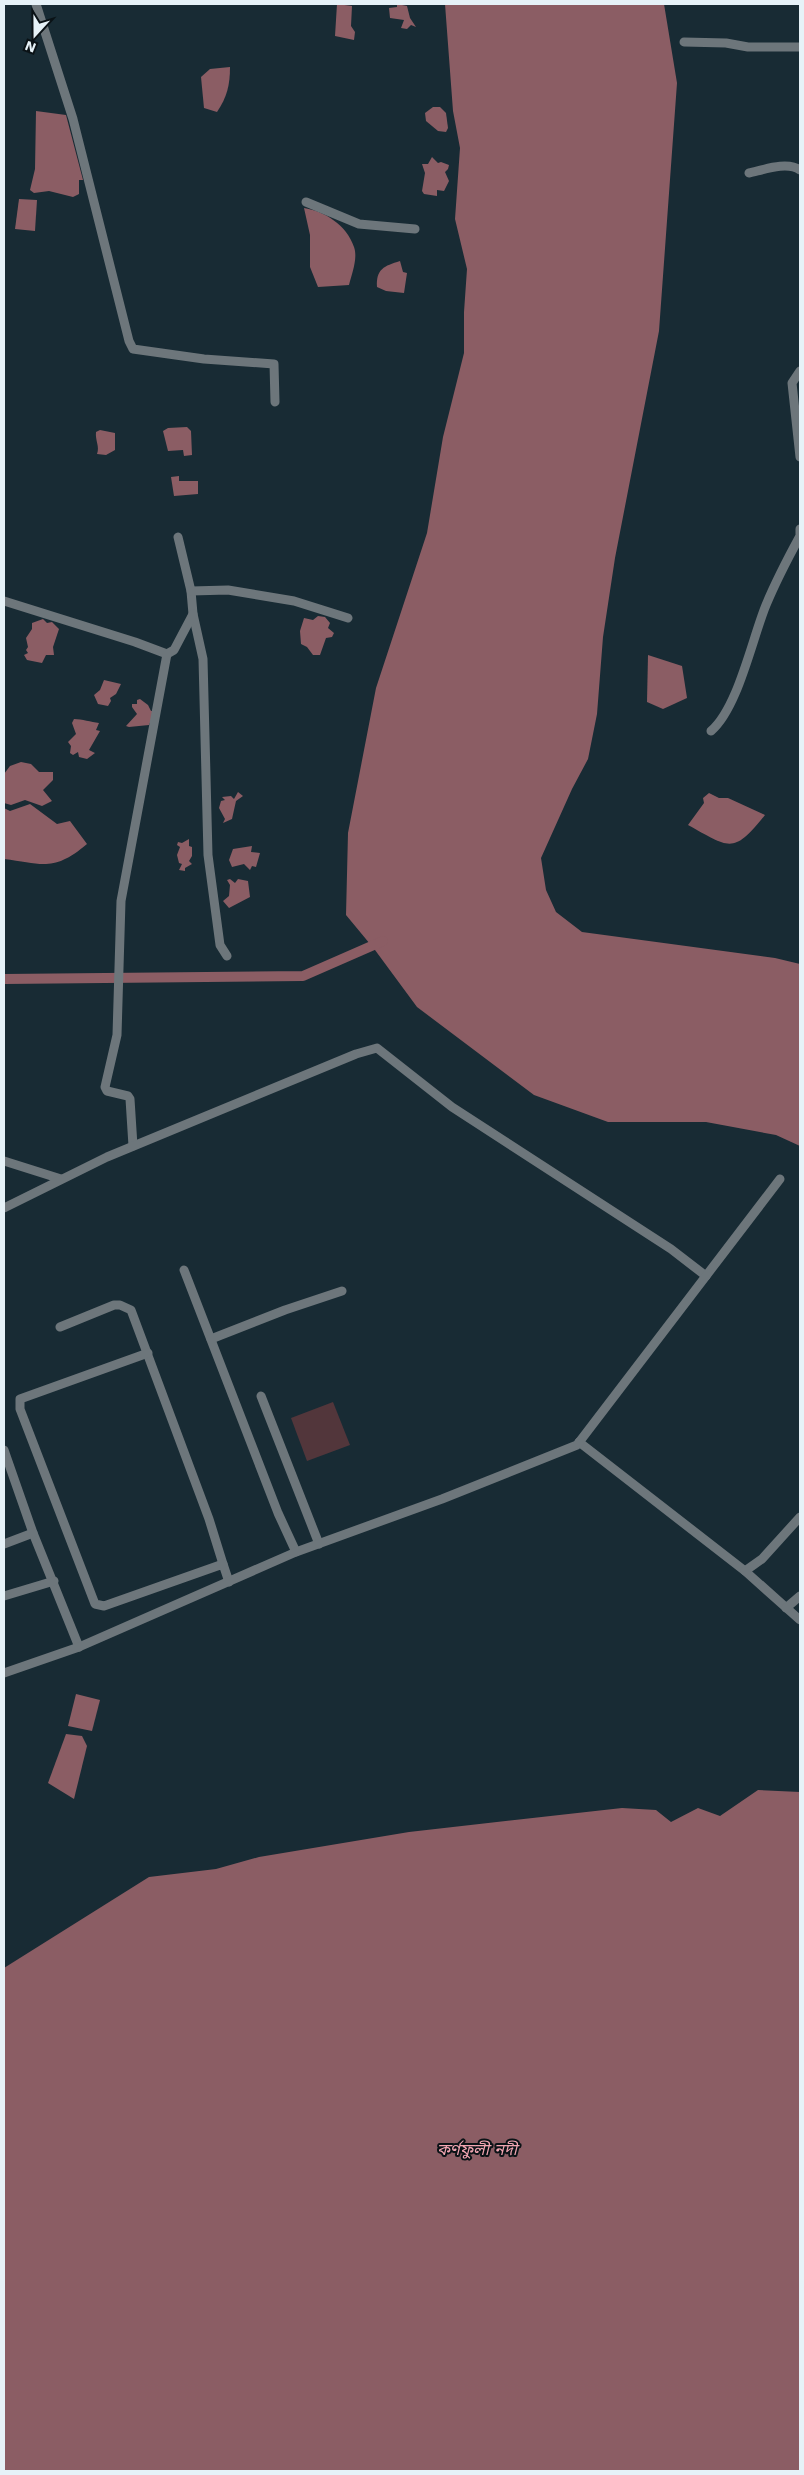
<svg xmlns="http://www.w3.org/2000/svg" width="804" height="2475" viewBox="0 0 804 2475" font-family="'Work Sans','Noto Sans Bengali',sans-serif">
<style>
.green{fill:#52363b}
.water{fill:#8b5d64}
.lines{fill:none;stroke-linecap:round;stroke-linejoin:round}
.canal{stroke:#8b5d64;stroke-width:10}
.street{stroke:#6d767b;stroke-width:9}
.labels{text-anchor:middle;stroke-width:4;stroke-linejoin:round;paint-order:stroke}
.water-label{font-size:16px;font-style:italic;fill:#f2a6b2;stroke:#0a1216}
</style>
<rect width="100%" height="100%" fill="#182b34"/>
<polygon class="green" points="333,1402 350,1445 307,1461 291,1418"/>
<g class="water">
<polygon points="337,4 352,6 351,26 355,32 354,40 335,36"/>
<polygon points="397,4 407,6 410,18 416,27 411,25 407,29 401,28 404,20 390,18 389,8 397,7"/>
<polygon points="445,4 664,4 677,83 659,331 615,558 603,637 597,714 588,759 572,789 541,858 546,890 556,912 582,932 775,958 800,964 800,1146 776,1135 706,1122 608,1122 534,1095 417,1007 375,950 346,915 348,833 376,688 427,533 443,437 464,353 464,312 467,269 455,219 460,148 453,111"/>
<path d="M230,67C230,85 227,97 217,112L204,108L201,77L210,69Z"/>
<polygon points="433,107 440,107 446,113 448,128 446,132 438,131 426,121 425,113"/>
<polygon points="36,111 66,115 83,180 79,180 79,194 73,197 49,191 34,193 30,190 35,169"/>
<polygon points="432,157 438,163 441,162 449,165 448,169 445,172 449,181 444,191 437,190 437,196 424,194 422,191 425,173 422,164 428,164"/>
<polygon points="19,199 37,200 35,231 15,229"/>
<path d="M304,208C324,211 347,225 354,247C358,258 352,273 349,285L318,287L310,267V235Z"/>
<path d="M400,261L403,272L407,273L404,293L386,291L377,287C376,269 384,266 400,261Z"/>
<polygon points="187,427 191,431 192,455 184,456 183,450 168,451 163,431 168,428"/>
<path d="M100,430L115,433V450L106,455L97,454C100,447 95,440 96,432Z"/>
<polygon points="179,476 179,481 198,481 198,494 174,496 171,477"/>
<polygon points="318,616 325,617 330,623 328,628 334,633 332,637 326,638 320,655 313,655 307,647 301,644 300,631 304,618 313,620"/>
<polygon points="43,619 47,623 52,622 59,629 53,647 54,655 46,655 42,663 27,660 24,655 28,653 26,650 28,647 26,638 32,629 32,623"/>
<polygon points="648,655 682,666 687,698 663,709 647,702"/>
<polygon points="104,680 121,684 116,694 110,698 111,701 108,706 98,704 94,695 100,690"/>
<polygon points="140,699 148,705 151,711 155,711 149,725 129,727 126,726 137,714 132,707 132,704 137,704 137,700"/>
<path d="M74,719C82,719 91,722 99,723L96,730L100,731L89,750L95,753L87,759L79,757L78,752L73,755L70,753L71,746L68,742L76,734L72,723Z"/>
<polygon points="21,762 31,764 39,772 53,772 53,780 43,790 52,801 42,806 25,800 11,805 4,803 4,774 10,766"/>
<polygon points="238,792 243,796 236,801 232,819 223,823 225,819 219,808 221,801 225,800 222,797 231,796 234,799"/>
<path d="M709,793L719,798H728L765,815C733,855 730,848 688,825L704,803L703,798Z"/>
<path d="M30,804L57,824L70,821L87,844C54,872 43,864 4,859V808L10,811Z"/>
<polygon points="189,839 189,846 192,847 192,856 189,861 192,864 185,868 185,871 179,870 182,864 179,863 177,855 180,847 177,845 178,842 182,843"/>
<polygon points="252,846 251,852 260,853 256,867 252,866 250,870 244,864 232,867 229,860 233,849"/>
<polygon points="230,879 235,883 238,879 248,881 250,897 229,908 223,901 229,896 230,885 227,880"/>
<polygon points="76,1694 100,1700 92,1731 68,1726"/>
<polygon points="66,1734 82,1736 87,1746 74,1799 48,1783"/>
<polygon points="758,1790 800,1792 800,2471 4,2471 4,1968 149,1877 216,1869 259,1857 409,1832 622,1808 656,1810 671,1822 698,1808 720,1816"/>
</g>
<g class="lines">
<polyline class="canal" points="4,979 303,976 383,941"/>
<g class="street">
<polyline points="36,4 73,119 129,341 133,349 204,359 274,364 275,402"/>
<polyline points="684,42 726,43 748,47 800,47"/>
<path d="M749,173C763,170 787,161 800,170"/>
<polyline points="306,202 359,224 415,229"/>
<polyline points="800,371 792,383 800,457"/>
<polyline points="178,537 191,591 193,614 203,659 208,855 220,945 227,956"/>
<polyline points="191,591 228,590 294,601 348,618"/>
<polyline points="4,601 135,642 167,654"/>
<path d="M711,731C738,708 752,639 766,605C776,581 788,558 800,536V529"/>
<polyline points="133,1146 130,1099 128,1096 107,1091 105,1087 117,1035 121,901 167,654 174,650 193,614"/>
<polyline points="4,1161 61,1179"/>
<polyline points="4,1208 107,1157 356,1054 377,1048 452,1107 671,1249 706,1276"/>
<polyline points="184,1270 278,1513 296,1552"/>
<polyline points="60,1327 114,1305 120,1305 131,1310 209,1519 223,1564"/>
<polyline points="211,1339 285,1310 342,1291"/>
<polyline points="148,1353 20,1399 20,1409 95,1604 104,1606 223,1564 229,1582"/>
<polyline points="261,1396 319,1544"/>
<polyline points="579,1442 745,1571 800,1620"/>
<polyline points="4,1450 33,1533 79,1647"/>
<polyline points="4,1544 33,1533"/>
<polyline points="745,1571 762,1559 800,1517"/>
<polyline points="4,1596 54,1581"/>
<polyline points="786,1608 800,1596"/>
<polyline points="4,1673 79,1647 296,1552 442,1499 577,1445 780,1179"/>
</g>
</g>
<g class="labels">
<g class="water-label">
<text x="477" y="2155">কর্ণফুলী নদী</text>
</g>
</g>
<rect width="804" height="2475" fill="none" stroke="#e6f2f8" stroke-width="10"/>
<g transform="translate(35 35) rotate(201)" stroke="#0a1216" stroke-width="4" paint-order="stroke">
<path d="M0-4L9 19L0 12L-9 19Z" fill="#e6f2f8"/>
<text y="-8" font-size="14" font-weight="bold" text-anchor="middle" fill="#e6f2f8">N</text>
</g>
</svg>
